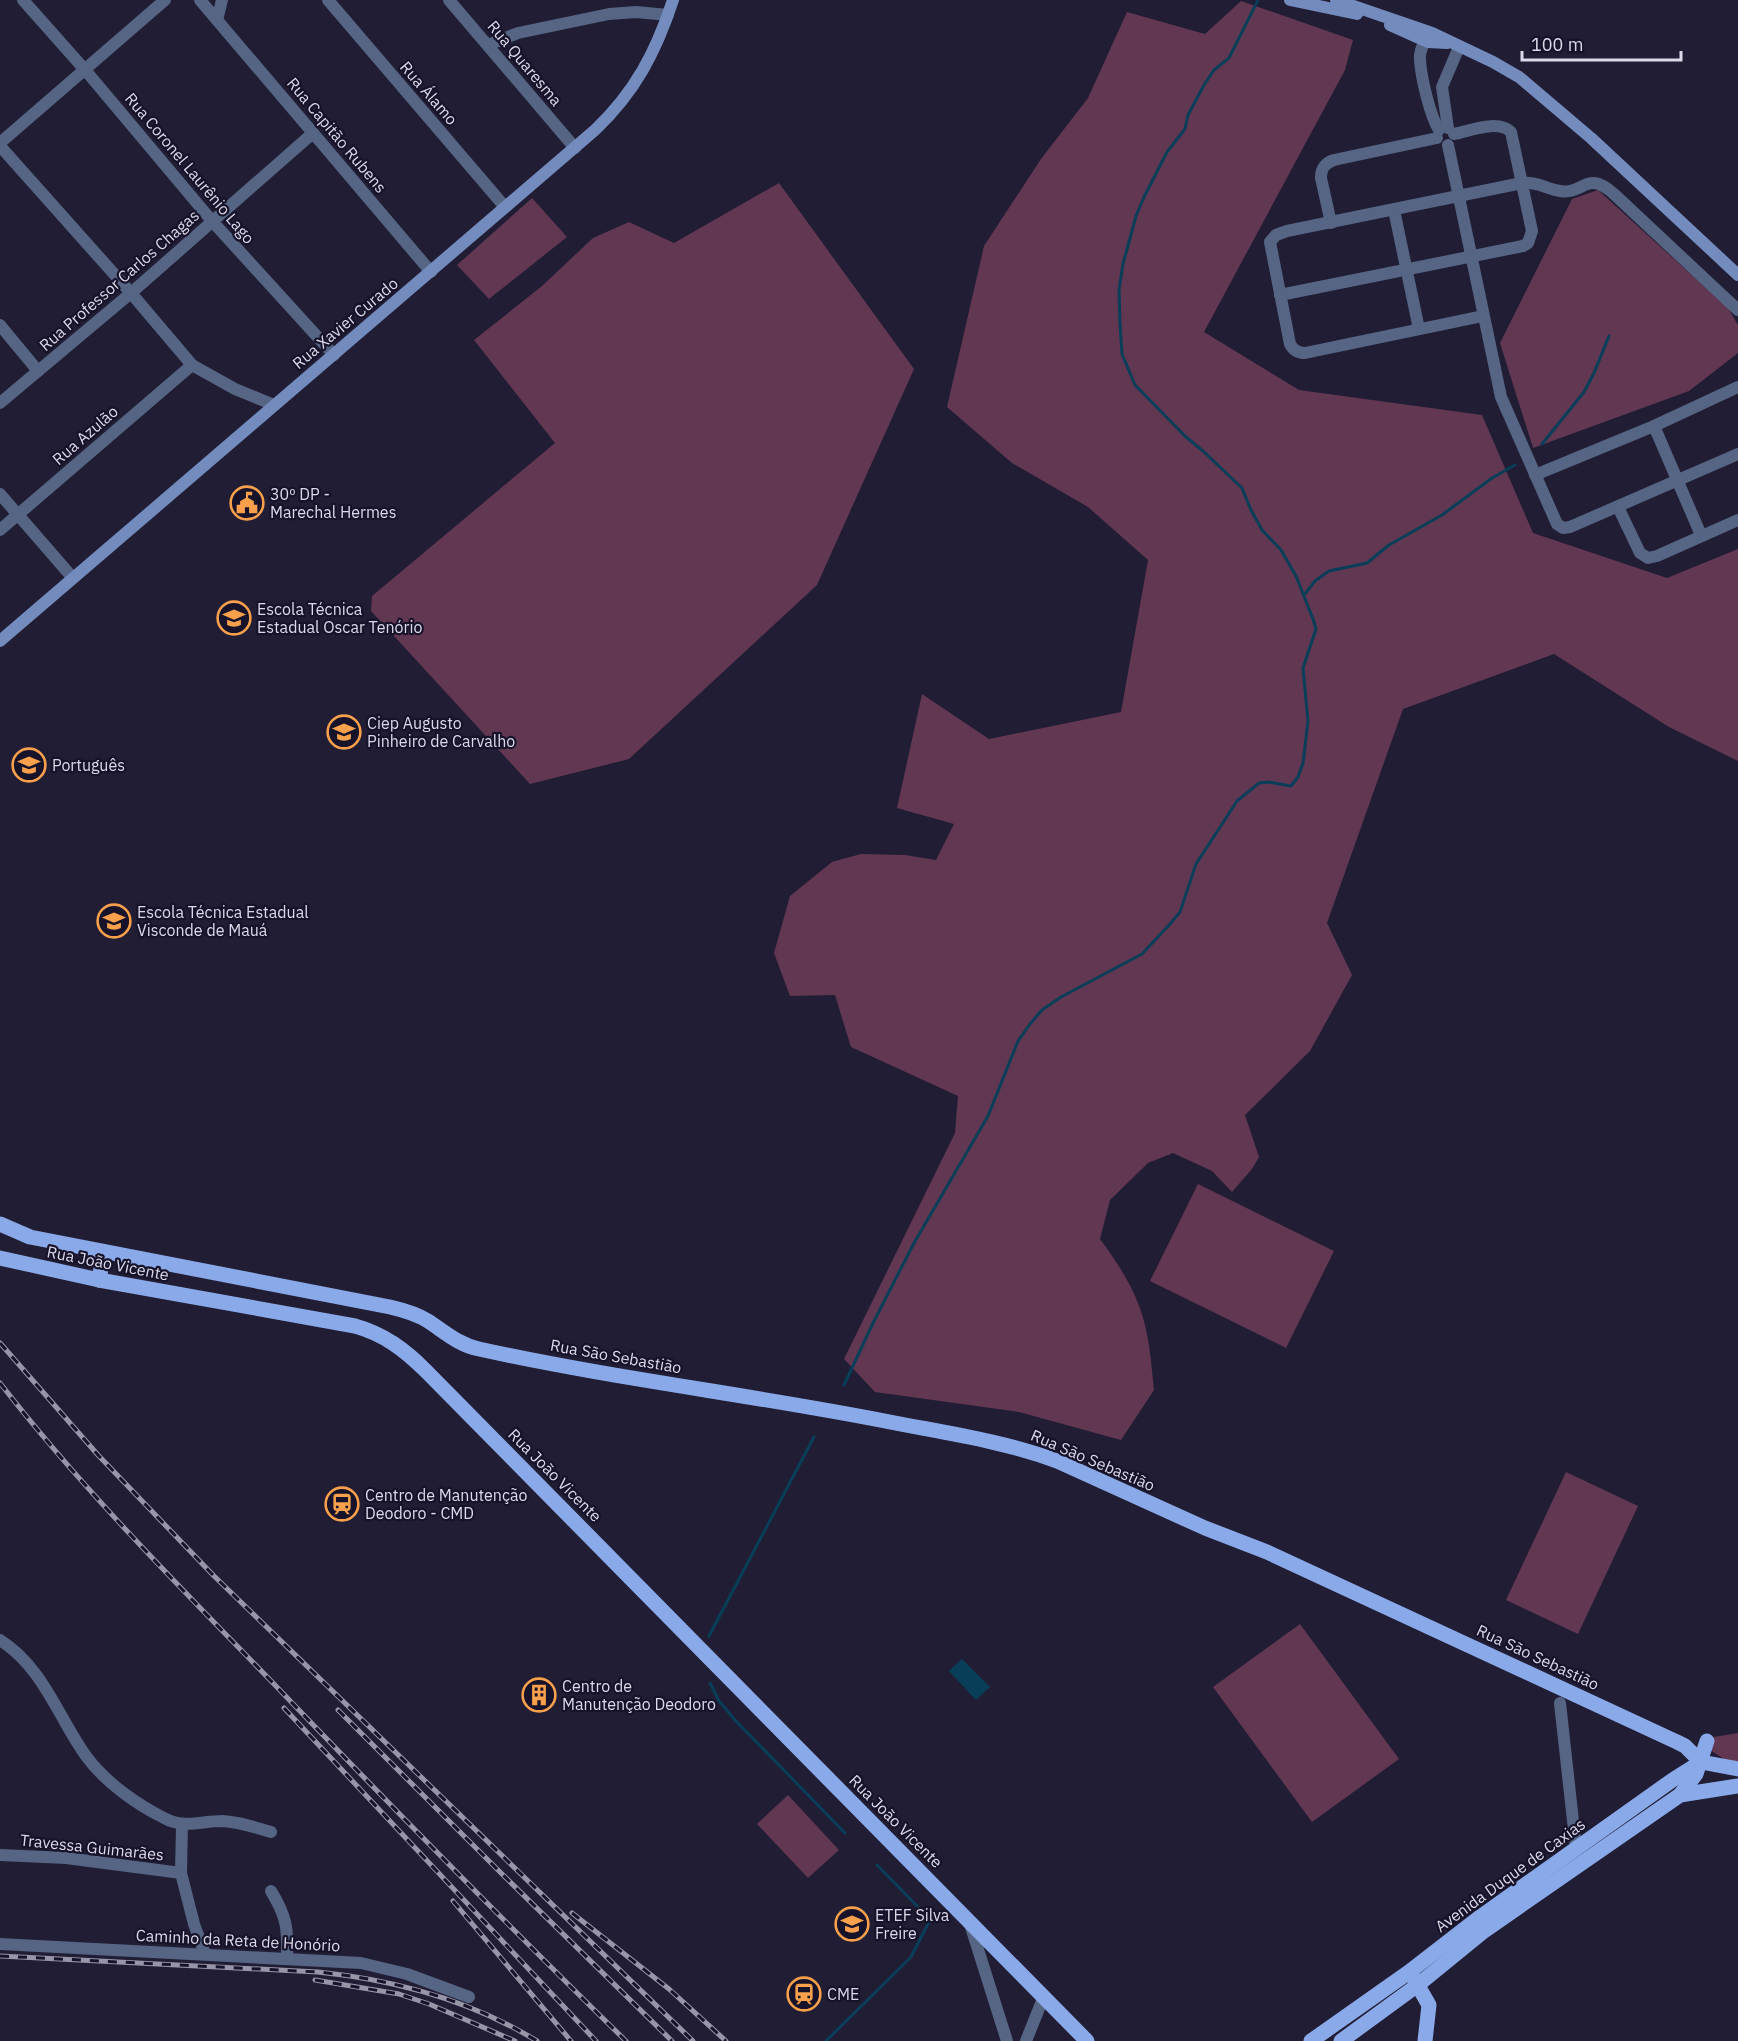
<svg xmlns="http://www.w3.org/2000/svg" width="1738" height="2041" viewBox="0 0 1738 2041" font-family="'IBM Plex Sans',sans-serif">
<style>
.green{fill:#623752}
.water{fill:#093e59}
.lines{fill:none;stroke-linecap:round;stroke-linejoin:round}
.stream{stroke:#093e59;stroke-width:3}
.minor{stroke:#556583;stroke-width:12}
.secondary{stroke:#738bbd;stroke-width:12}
.primary{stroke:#8aa9e9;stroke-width:15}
.rail-casing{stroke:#9795a8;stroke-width:5}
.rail{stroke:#17132a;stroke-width:3;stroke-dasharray:9;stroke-linecap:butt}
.labels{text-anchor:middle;stroke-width:4.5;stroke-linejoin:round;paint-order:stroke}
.street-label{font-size:16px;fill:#dcdaea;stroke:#17132a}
.poi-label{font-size:16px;fill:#dcdaea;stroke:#17132a;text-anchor:start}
</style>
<rect width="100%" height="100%" fill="#201d34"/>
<g class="green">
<path d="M1241,1L1353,40L1345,70L1204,332L1299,390L1482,415L1533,533L1667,578L1738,549V761L1669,727L1554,654L1403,709L1327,923L1352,975L1310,1051L1245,1115L1259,1157L1252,1169L1232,1192L1212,1171L1173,1153L1148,1163L1110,1200L1100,1239C1114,1258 1129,1280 1138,1303C1149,1330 1151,1361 1154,1390L1121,1440L1019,1412L875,1392L844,1359L955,1133L958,1096L851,1047L835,995L790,996L774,953L790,896L832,862L861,854L905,855L936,860L954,824L897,808L922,694L989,739L1121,712L1148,560L1088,507L1012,463L947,407L984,246L1041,159L1088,98L1127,12L1205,34Z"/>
<polygon points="779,183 914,369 817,585 629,759 530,784 371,611 372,596 555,443 474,340 542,286 593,238 629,222 674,243"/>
<polygon points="1598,190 1728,308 1738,325 1738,353 1689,391 1533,448 1500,343 1572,199"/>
<polygon points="532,198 567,237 489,299 457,265"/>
<polygon points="1198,1184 1334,1251 1286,1348 1150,1281"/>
<polygon points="1566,1472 1638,1506 1578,1634 1506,1600"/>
<polygon points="1300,1624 1399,1759 1312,1822 1213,1687"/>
<polygon points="1738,1733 1738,1768 1710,1750 1714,1737"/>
<polygon points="788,1795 839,1850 808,1878 757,1824"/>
</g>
<polygon class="water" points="962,1659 990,1687 976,1700 949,1671"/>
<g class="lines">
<g class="stream">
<polyline points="1542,444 1584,392 1594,373 1609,336"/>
<polyline points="1304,595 1315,581 1329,571 1367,563 1389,545 1442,515 1492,478 1515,465"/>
<polyline points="844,1385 873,1323 914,1243 988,1116 1018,1041 1030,1024 1042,1010 1061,997 1142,954 1170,924 1180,912 1196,864 1237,801 1259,783 1268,782 1291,786 1298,777 1303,763 1308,721 1303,668 1316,629 1313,619 1296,576 1281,550 1262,530 1251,510 1242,488 1203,451 1186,437 1135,385 1122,354 1120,323 1119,290 1123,264 1136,216 1144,197 1167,152 1185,129 1188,115 1204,85 1214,70 1229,58 1258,0"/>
<polyline points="709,1636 814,1437"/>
<polyline points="710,1683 719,1701 735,1720 845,1833"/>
<polyline points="826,2041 911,1957 929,1922 920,1909 877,1865"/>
</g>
<g class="minor">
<polyline points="23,0 86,71 212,221 334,355"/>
<polyline points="200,0 431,272"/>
<polyline points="328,0 505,207"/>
<polyline points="449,0 575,148"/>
<polyline points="217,20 222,0"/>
<path d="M1434,36L1425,41C1422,47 1419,53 1420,60C1421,77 1430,116 1439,130"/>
<polyline points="488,45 518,33 609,14 636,12 668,15"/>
<polyline points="1448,128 1442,87 1459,47"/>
<polyline points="0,143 165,0"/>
<polyline points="1448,145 1501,397 1557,524 1563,528 1570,527 1738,454"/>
<polyline points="0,146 131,293 192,365 235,389 274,405"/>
<polyline points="1394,210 1419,329"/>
<path d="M1331,223L1321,178C1321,168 1325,163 1334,160L1437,138"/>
<path d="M1280,295L1523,246L1528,243L1532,231L1511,132C1498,119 1470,131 1454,134"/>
<path d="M1483,316L1305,353C1298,353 1293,350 1290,344L1270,242L1276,235L1287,231L1522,183C1537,181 1546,189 1560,191C1584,195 1586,169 1614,194L1738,310"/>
<polyline points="0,325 38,371"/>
<polyline points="0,403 131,293 313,133"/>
<polyline points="1654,426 1701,535"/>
<polyline points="1535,475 1654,426 1738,387"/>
<polyline points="0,494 72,577"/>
<polyline points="1618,507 1640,553 1648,558 1657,556 1738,520"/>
<polyline points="0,530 192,365"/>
<path d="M0,1640C43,1667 58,1717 86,1756C105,1782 136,1804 164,1818C184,1829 201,1821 222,1821C239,1822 255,1827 271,1832"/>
<polyline points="1560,1703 1576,1848"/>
<polyline points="182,1824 181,1873 194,1924 205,1954"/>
<polyline points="0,1855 66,1858 181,1873"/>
<path d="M271,1891C287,1917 288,1929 287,1958"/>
<polyline points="970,1924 1007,2041"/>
<polyline points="0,1944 361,1963 407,1974 469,1997"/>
<polyline points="1026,2041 1044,1996"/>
</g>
<g class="secondary">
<polyline points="1290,0 1357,14"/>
<polyline points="1336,0 1432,33 1493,62 1519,77 1591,138 1738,275"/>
<polyline points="1390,25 1428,42 1447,43"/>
<path d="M0,641L595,130C635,92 656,52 673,0"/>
</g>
<g class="primary">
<path d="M0,1224L30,1237L390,1307C403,1310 417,1314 428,1321C445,1332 459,1345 479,1349C615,1379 754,1395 890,1422C946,1433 1003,1441 1057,1461L1205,1528L1267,1552L1677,1742L1685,1746L1701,1762"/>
<path d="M0,1258L99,1280L355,1326C384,1334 405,1350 426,1371L1087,2041"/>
<polyline points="99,1280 104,1252"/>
<polyline points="1680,1795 1696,1774 1707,1741"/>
<polyline points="1413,1977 1429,2005 1425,2041"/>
<polyline points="1311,2041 1409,1972 1480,1917 1674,1779 1701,1762 1738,1769"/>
<polyline points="1341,2041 1419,1984 1484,1931 1680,1795 1738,1786"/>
</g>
<g class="rail-casing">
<g id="rail">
<polyline points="0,1343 98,1455 214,1576 693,2041"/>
<path d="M0,1383C83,1490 179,1586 273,1683C389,1804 506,1924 626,2041"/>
<polyline points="284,1708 596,2041"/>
<polyline points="338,1710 501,1873 672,2041"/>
<polyline points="453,1901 571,2041"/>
<polyline points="572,1913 669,1989 726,2041"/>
<path d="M0,1956L318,1972C396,1980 470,2000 537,2041"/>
<polyline points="315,1980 399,1994 429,2004 515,2041"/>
</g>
</g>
<use href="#rail" class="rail"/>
</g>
<defs>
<g id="civic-ring" transform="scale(1.725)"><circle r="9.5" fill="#17132a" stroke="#f8a04b" stroke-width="1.5"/><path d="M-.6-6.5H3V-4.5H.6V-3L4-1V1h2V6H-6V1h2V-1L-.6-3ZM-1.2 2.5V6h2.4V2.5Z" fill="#f8a04b"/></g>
<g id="university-ring" transform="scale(1.725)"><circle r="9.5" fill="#17132a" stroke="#f8a04b" stroke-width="1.5"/><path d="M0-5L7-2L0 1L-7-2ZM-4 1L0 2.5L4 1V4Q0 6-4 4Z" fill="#f8a04b"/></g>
<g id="school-ring" transform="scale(1.725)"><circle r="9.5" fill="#17132a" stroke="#f8a04b" stroke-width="1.5"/><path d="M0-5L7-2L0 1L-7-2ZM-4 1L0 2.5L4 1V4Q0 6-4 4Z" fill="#f8a04b"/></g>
<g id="station-ring" transform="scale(1.725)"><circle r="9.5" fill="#17132a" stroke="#f8a04b" stroke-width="1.5"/><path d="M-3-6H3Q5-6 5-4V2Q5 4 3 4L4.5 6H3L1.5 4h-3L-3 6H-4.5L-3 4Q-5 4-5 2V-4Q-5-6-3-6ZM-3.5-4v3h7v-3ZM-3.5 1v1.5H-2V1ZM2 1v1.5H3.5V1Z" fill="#f8a04b"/></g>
<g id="building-ring" transform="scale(1.725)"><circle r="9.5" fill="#17132a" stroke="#f8a04b" stroke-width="1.5"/><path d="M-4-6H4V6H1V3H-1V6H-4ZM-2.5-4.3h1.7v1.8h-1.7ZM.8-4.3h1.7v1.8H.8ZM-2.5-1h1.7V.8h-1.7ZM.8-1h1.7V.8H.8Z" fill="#f8a04b"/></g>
</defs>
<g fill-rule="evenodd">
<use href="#civic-ring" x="247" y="503"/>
<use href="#university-ring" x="234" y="618"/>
<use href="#school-ring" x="344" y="732"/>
<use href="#school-ring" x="29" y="765"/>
<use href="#university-ring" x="114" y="921"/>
<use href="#station-ring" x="342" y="1504"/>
<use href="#building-ring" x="539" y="1695"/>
<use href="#school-ring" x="852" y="1924"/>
<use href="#station-ring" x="804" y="1994"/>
</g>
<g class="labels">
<g class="street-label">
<text transform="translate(525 63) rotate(50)" y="6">Rua Quaresma</text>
<text transform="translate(429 93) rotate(49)" y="6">Rua Álamo</text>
<text transform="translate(337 135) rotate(50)" y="6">Rua Capitão Rubens</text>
<text transform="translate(190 168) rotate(50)" y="6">Rua Coronel Laurênio Lago</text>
<text transform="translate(119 280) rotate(-41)" y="6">Rua Professor Carlos Chagas</text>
<text transform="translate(345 323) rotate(-40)" y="6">Rua Xavier Curado</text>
<text transform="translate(85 435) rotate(-41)" y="6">Rua Azulão</text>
<text transform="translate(108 1263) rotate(11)" y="6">Rua João Vicente</text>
<text transform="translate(616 1356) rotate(10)" y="6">Rua São Sebastião</text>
<text transform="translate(1093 1460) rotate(23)" y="6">Rua São Sebastião</text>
<text transform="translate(555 1475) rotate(45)" y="6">Rua João Vicente</text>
<text transform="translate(1538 1657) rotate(25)" y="6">Rua São Sebastião</text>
<text transform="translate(896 1821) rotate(45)" y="6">Rua João Vicente</text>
<text transform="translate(92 1847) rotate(6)" y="6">Travessa Guimarães</text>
<text transform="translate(1510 1875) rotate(-36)" y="6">Avenida Duque de Caxias</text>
<text transform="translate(238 1940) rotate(3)" y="6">Caminho da Reta de Honório</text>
</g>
<g class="poi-label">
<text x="270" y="500">30º DP -<tspan x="270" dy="18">Marechal Hermes</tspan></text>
<text x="257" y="615">Escola Técnica<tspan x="257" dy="18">Estadual Oscar Tenório</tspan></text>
<text x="367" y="729">Ciep Augusto<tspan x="367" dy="18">Pinheiro de Carvalho</tspan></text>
<text x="52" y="771">Português</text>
<text x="137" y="918">Escola Técnica Estadual<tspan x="137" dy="18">Visconde de Mauá</tspan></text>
<text x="365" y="1501">Centro de Manutenção<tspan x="365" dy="18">Deodoro - CMD</tspan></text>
<text x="562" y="1692">Centro de<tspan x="562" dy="18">Manutenção Deodoro</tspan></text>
<text x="875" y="1921">ETEF Silva<tspan x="875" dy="18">Freire</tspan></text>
<text x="827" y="2000">CME</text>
</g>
</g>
<path d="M1522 51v9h159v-9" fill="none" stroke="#dcdaea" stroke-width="3"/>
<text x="1531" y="51" font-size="18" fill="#dcdaea" stroke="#17132a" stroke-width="4.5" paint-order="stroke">100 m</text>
</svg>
